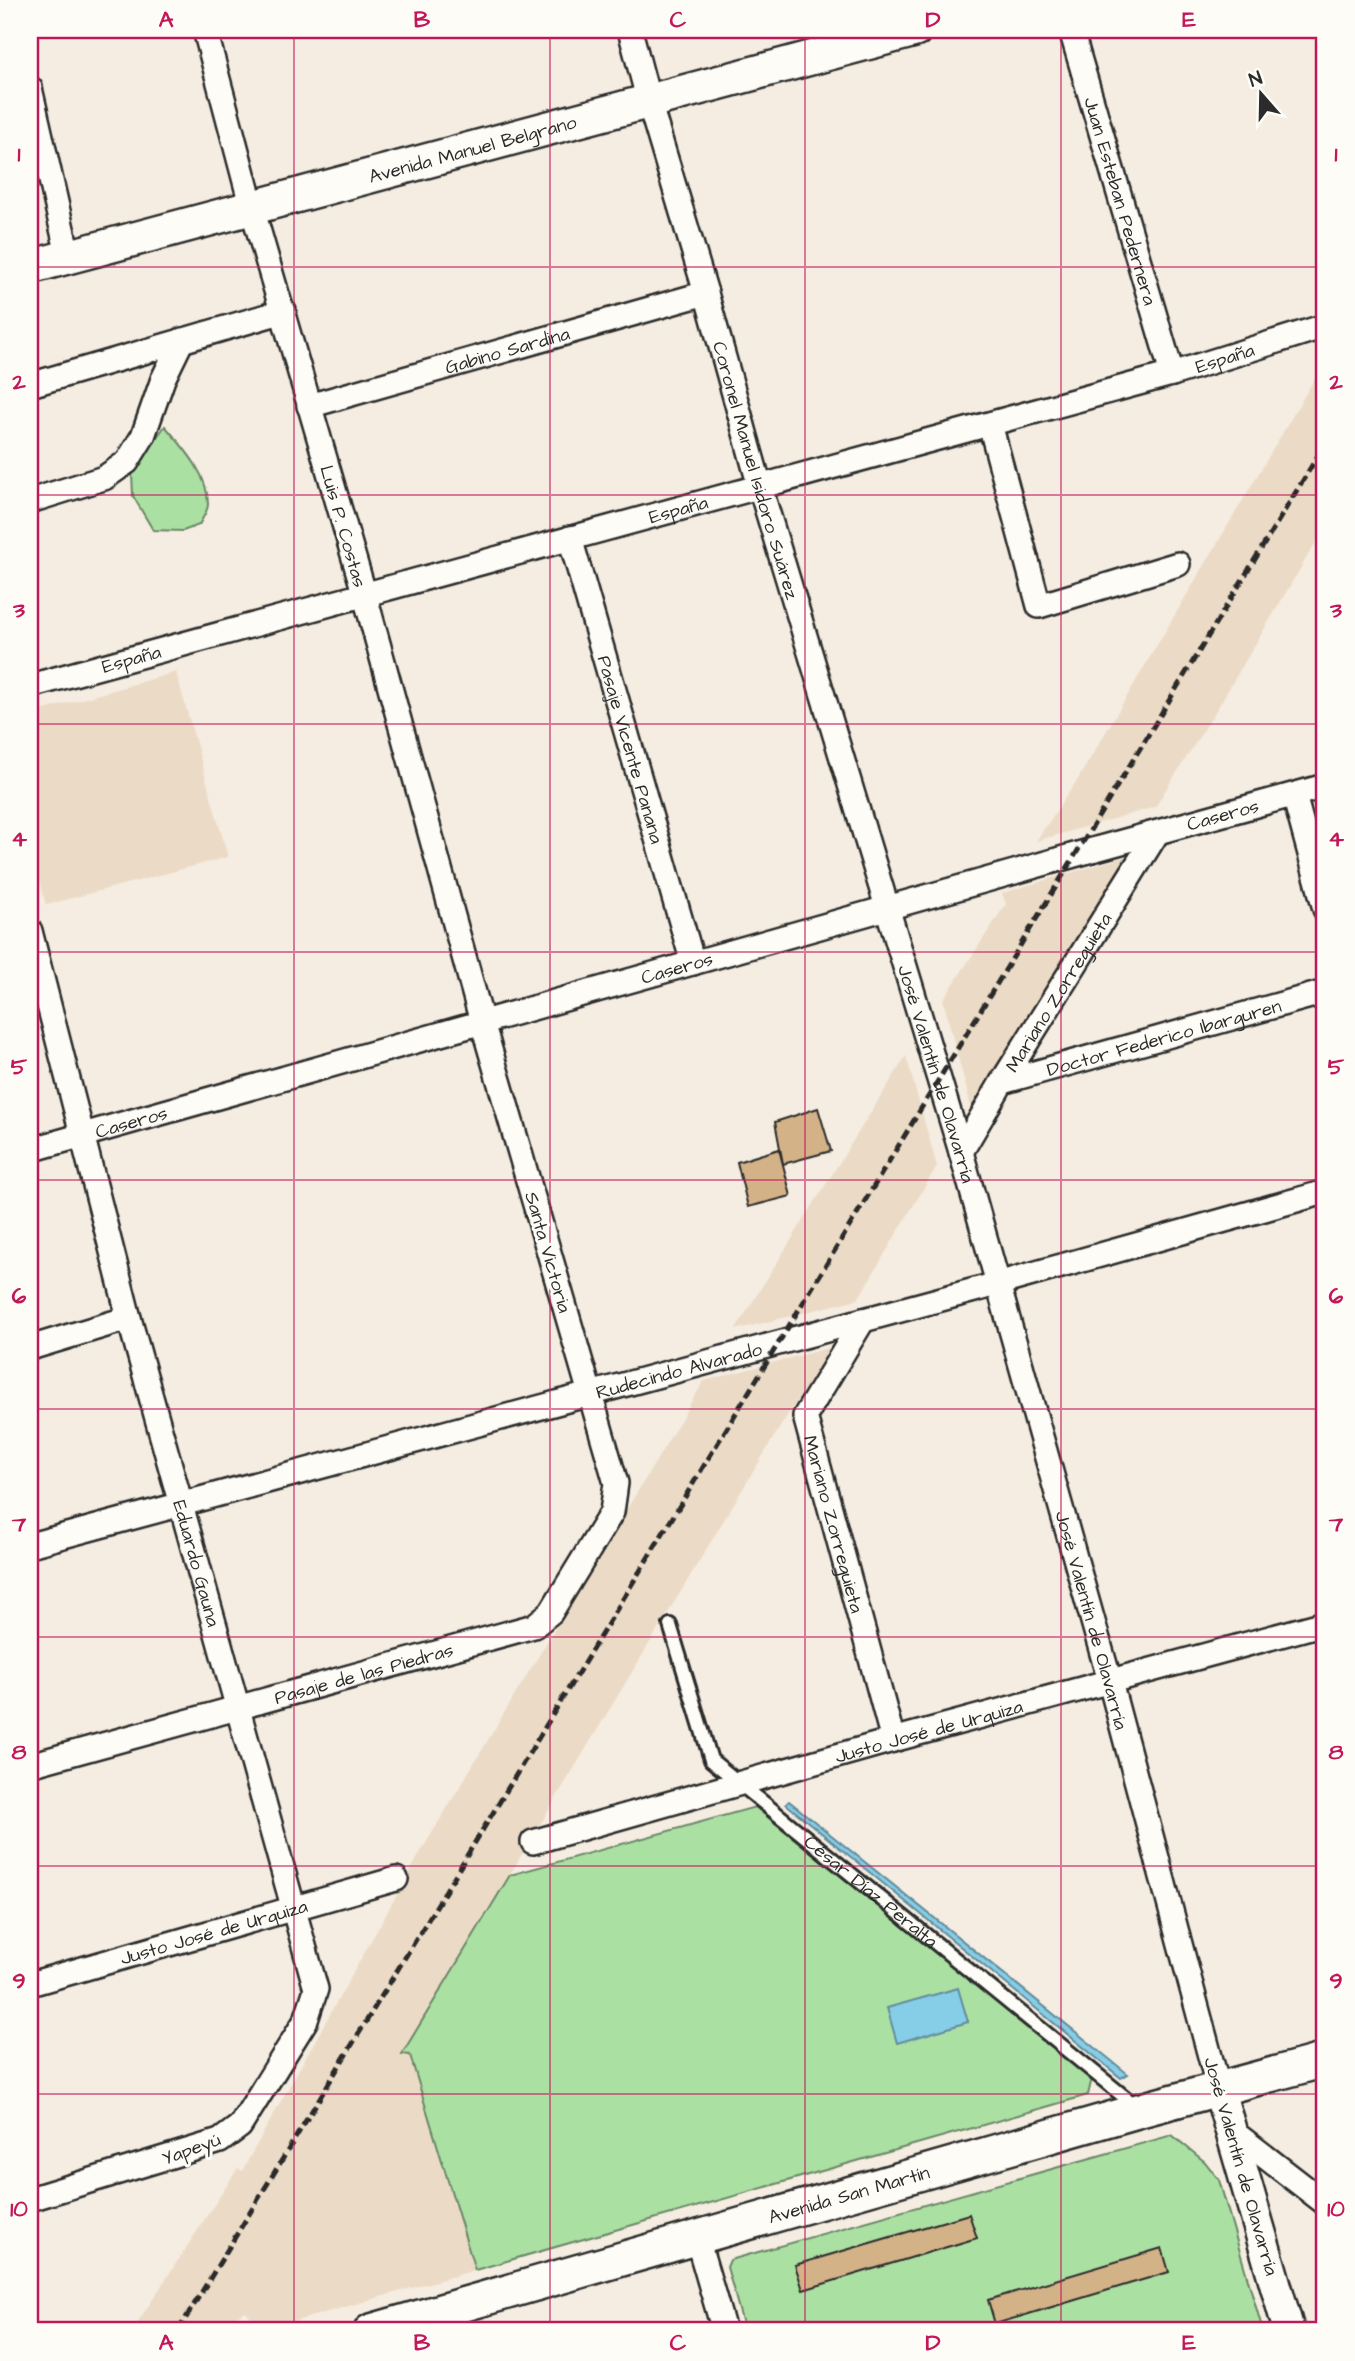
<svg xmlns="http://www.w3.org/2000/svg" width="1355" height="2361" viewBox="0 0 1355 2361" font-family="'Architects Daughter',sans-serif">
<style>
.built{fill:#ebdbc6}
.green{fill:#abe0a3;stroke:#6b8667;stroke-width:2}
.water{fill:#86cde7;stroke:#628c9c;stroke-width:2}
.building{fill:#d4b287;stroke:#2b2b2b;stroke-width:2}
.lines{fill:none;stroke-linecap:round;stroke-linejoin:round}
.service-casing{stroke:#2b2b2b;stroke-width:18}
.minor-casing{stroke:#2b2b2b;stroke-width:28}
.tertiary-casing{stroke:#2b2b2b;stroke-width:35}
.secondary-casing{stroke:#2b2b2b;stroke-width:38}
.service{stroke:#fdfcf7;stroke-width:12}
.minor{stroke:#fdfcf7;stroke-width:23}
.tertiary{stroke:#fdfcf7;stroke-width:30}
.secondary{stroke:#fdfcf7;stroke-width:33}
.rail{stroke:#2b2b2b;stroke-width:5;stroke-dasharray:10 5;stroke-linecap:butt}
.grid{fill:none;stroke:#c2185b;stroke-width:2;stroke-opacity:0.55}
.labels{text-anchor:middle;stroke-width:6;stroke-linejoin:round;paint-order:stroke}
.street-label{font-size:19px;fill:#2b2b2b;stroke:#fdfcf7}
.neatline{fill:none;stroke:#c2185b;stroke-width:2.5}
.grid-label{font-size:23px;text-anchor:middle;font-weight:bold;fill:#c2185b}
</style>
<rect width="100%" height="100%" fill="#f5ede1"/>
<filter id="ink" filterUnits="userSpaceOnUse"><feTurbulence type="fractalNoise" baseFrequency=".0143" numOctaves="2"/><feDisplacementMap in="SourceGraphic" scale="14" xChannelSelector="R" yChannelSelector="G"/><feConvolveMatrix kernelMatrix="1 2 1 2 8 2 1 2 1" color-interpolation-filters="sRGB"/></filter>
<g filter="url(#ink)">
<g class="built">
<polygon points="1325,361 1325,527 1215,712 1155,807 1036,841 1078,779"/>
<polygon points="176,672 228,857 46,905 30,847 30,714"/>
<polygon points="1134,854 973,1114 943,1000 1006,904 1002,893"/>
<polygon points="906,1056 937,1166 858,1299 735,1330"/>
<polygon points="832,1347 785,1419 402,2053 410,2055 475,2270 261,2331 246,2311 229,2320 224,2331 132,2331 238,2168 242,2171 423,1848 704,1381"/>
</g>
<g class="green">
<path d="M165,426C184,448 208,474 208,504C208,511 202,519 199,525L183,531L153,530L133,496L132,471Z"/>
<polygon points="755,1807 1092,2078 1088,2095 475,2270 410,2055 402,2054 510,1875"/>
<polygon points="1172,2135 1205,2162 1219,2180 1263,2331 745,2331 727,2267 730,2260"/>
</g>
<g class="water">
<polygon points="789,1801 1128,2074 1121,2078 786,1804"/>
<polygon points="958,1988 968,2022 897,2043 887,2008"/>
</g>
<g class="building">
<polygon points="818,1108 831,1151 783,1164 775,1122"/>
<polygon points="779,1149 791,1196 748,1207 737,1162"/>
<polygon points="969,2214 977,2238 803,2290 795,2265"/>
<polygon points="1162,2248 1169,2272 995,2324 988,2300"/>
</g>
<g class="lines">
<g class="service-casing">
<g id="service">
<path id="s1" d="M670,1625L711,1760L1138,2108"/>
</g>
</g>
<g class="minor-casing">
<g id="minor">
<path id="s2" d="M630,30L649,102L706,293L760,487L961,1152L1110,1682L1219,2090"/>
<path id="s3" d="M1071,30L1172,374"/>
<polyline points="30,88 68,255"/>
<polyline points="30,385 284,311"/>
<path id="s4" d="M309,406L706,293"/>
<polyline points="990,424 1039,606 1178,564"/>
<polyline points="30,501 104,478 127,462 143,436 163,379 182,340"/>
<path id="s5" d="M570,538L693,963"/>
<path id="s6" d="M30,686L1172,374L1325,326"/>
<polyline points="1294,795 1325,909"/>
<path id="s7" d="M30,931L129,1318L316,1989L306,2020L240,2126L220,2141L30,2199"/>
<path id="s8" d="M1002,1082L1325,992"/>
<path id="s9" d="M30,1150L1078,854L1325,786"/>
<path id="s10" d="M961,1152L1002,1082L1157,833"/>
<path id="s11" d="M863,1320L805,1416L893,1740"/>
<polyline points="30,1348 129,1318"/>
<path id="s12" d="M30,1545L997,1284L1325,1192"/>
<path id="s13" d="M30,1765L534,1626L551,1612L612,1512L616,1483L482,1022L365,596L252,208L205,30"/>
<path id="s14" d="M533,1842L893,1740L1325,1623"/>
<path id="s15" d="M30,1984L396,1879"/>
<polyline points="1232,2131 1325,2203"/>
<polyline points="697,2238 724,2331"/>
</g>
</g>
<g class="tertiary-casing">
<polyline id="tertiary" points="1219,2090 1289,2331"/>
</g>
<g class="secondary-casing">
<g id="secondary">
<path id="s16" d="M30,267L915,30"/>
<path id="s17" d="M371,2331L1141,2110L1325,2060"/>
</g>
</g>
<use href="#service" class="service"/>
<use href="#minor" class="minor"/>
<use href="#tertiary" class="tertiary"/>
<use href="#secondary" class="secondary"/>
<polyline class="rail" points="178,2331 1325,444"/>
</g>
</g>
<path class="grid" d="M294,30V2331M550,30V2331M805,30V2331M1061,30V2331M30,267H1325M30,495H1325M30,724H1325M30,952H1325M30,1180H1325M30,1409H1325M30,1637H1325M30,1866H1325M30,2094H1325"/>
<g class="labels">
<g class="street-label">
<text dy="7" stroke="none"><textPath href="#s16" startOffset="458">Avenida Manuel Belgrano</textPath></text>
<text dy="7" stroke="none"><textPath href="#s3" startOffset="178">Juan Esteban Pedernera</textPath></text>
<text dy="7" stroke="none"><textPath href="#s4" startOffset="206">Gabino Sardina</textPath></text>
<text dy="7" stroke="none"><textPath href="#s6" startOffset="1239">España</textPath></text>
<text dy="7" stroke="none"><textPath href="#s2" startOffset="458">Coronel Manuel Isidoro Suárez</textPath></text>
<text dy="7" stroke="none"><textPath href="#s6" startOffset="672">España</textPath></text>
<text transform="translate(344 526) rotate(74)" y="7">Luis P. Costas</text>
<text dy="7" stroke="none"><textPath href="#s6" startOffset="105">España</textPath></text>
<text dy="7" stroke="none"><textPath href="#s5" startOffset="220">Pasaje Vicente Panana</textPath></text>
<text dy="7" stroke="none"><textPath href="#s9" startOffset="1239">Caseros</textPath></text>
<text dy="7" stroke="none"><textPath href="#s9" startOffset="672">Caseros</textPath></text>
<text dy="7" stroke="none"><textPath href="#s10" startOffset="187">Mariano Zorreguieta</textPath></text>
<text dy="7" stroke="none"><textPath href="#s8" startOffset="168">Doctor Federico Ibarguren</textPath></text>
<text dy="7" stroke="none"><textPath href="#s2" startOffset="1088">José Valentín de Olavarría</textPath></text>
<text dy="7" stroke="none"><textPath href="#s9" startOffset="105">Caseros</textPath></text>
<text transform="translate(549 1252) rotate(74)" y="7">Santa Victoria</text>
<text dy="7" stroke="none"><textPath href="#s12" startOffset="672">Rudecindo Alvarado</textPath></text>
<text dy="7" stroke="none"><textPath href="#s11" startOffset="224">Mariano Zorreguieta</textPath></text>
<text dy="7" stroke="none"><textPath href="#s7" startOffset="654">Eduardo Gauna</textPath></text>
<text dy="7" stroke="none"><textPath href="#s2" startOffset="1656">José Valentín de Olavarría</textPath></text>
<text dy="7" stroke="none"><textPath href="#s13" startOffset="346">Pasaje de las Piedras</textPath></text>
<text dy="7" stroke="none"><textPath href="#s14" startOffset="411">Justo José de Urquiza</textPath></text>
<text dy="7" stroke="none"><textPath href="#s1" startOffset="348">César Díaz Peralta</textPath></text>
<text dy="7" stroke="none"><textPath href="#s15" startOffset="191">Justo José de Urquiza</textPath></text>
<text transform="translate(191 2148) rotate(-20)" y="7">Yapeyú</text>
<text transform="translate(1242 2166) rotate(74)" y="7">José Valentín de Olavarría</text>
<text dy="7" stroke="none"><textPath href="#s17" startOffset="497">Avenida San Martín</textPath></text>
</g>
</g>
<rect width="1355" height="2361" fill="none" stroke="#fdfcf7" stroke-width="77"/>
<g transform="translate(1261 94) rotate(340)" stroke="#fdfcf7" stroke-width="5" paint-order="stroke">
<path d="M0-5L12 26L0 18L-12 26Z" fill="#2b2b2b"/>
<text y="-10" font-size="19" font-weight="bold" text-anchor="middle" fill="#2b2b2b">N</text>
</g>
<rect x="38" y="38" width="1278" height="2284" class="neatline"/>
<g class="grid-label">
<text x="166" y="27">A</text>
<text x="422" y="27">B</text>
<text x="678" y="27">C</text>
<text x="933" y="27">D</text>
<text x="1189" y="27">E</text>
<text x="19" y="161">1</text>
<text x="1336" y="161">1</text>
<text x="19" y="389">2</text>
<text x="1336" y="389">2</text>
<text x="19" y="617">3</text>
<text x="1336" y="617">3</text>
<text x="19" y="846">4</text>
<text x="1336" y="846">4</text>
<text x="19" y="1074">5</text>
<text x="1336" y="1074">5</text>
<text x="19" y="1303">6</text>
<text x="1336" y="1303">6</text>
<text x="19" y="1531">7</text>
<text x="1336" y="1531">7</text>
<text x="19" y="1759">8</text>
<text x="1336" y="1759">8</text>
<text x="19" y="1988">9</text>
<text x="1336" y="1988">9</text>
<text x="19" y="2216">10</text>
<text x="1336" y="2216">10</text>
<text x="166" y="2350">A</text>
<text x="422" y="2350">B</text>
<text x="678" y="2350">C</text>
<text x="933" y="2350">D</text>
<text x="1189" y="2350">E</text>
</g>
</svg>
